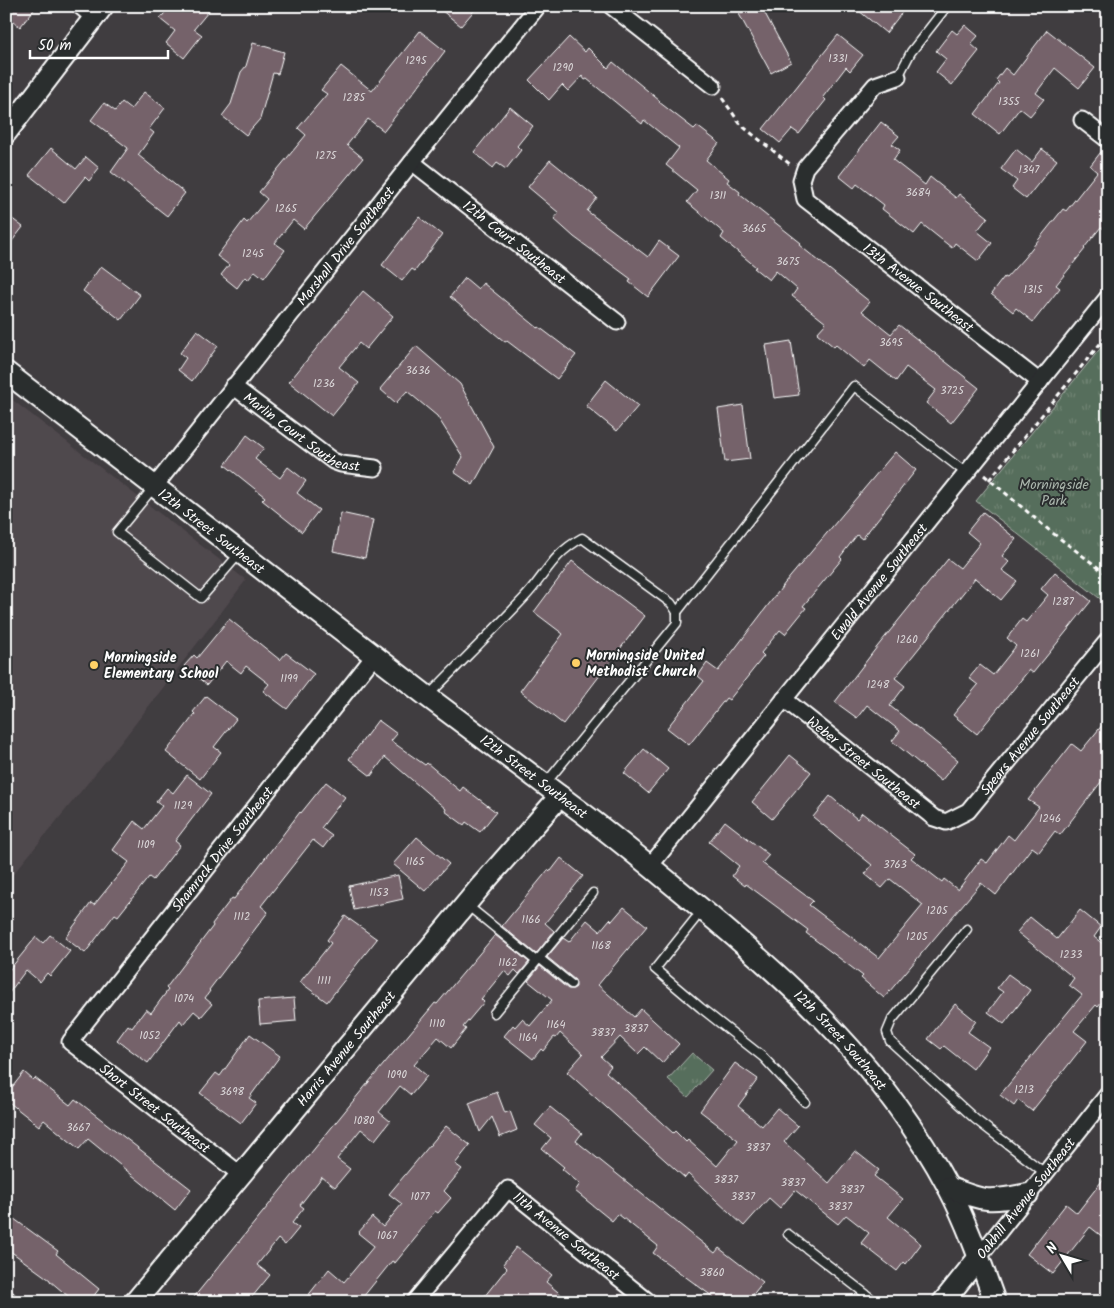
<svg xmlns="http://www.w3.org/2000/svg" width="1114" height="1308" viewBox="0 0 1114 1308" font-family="Kalam,sans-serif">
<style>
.built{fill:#50484d}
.park{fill:url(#park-tufts);stroke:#abb6ad}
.building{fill:#74626a;stroke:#fff}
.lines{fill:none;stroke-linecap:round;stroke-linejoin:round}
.lane-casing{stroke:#fff;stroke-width:11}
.street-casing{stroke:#fff;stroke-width:19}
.secondary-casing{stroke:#fff;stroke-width:24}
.path{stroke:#fff;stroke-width:3;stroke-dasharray:5 4;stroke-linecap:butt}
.lane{stroke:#2a2d2e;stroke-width:8}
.street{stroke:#2a2d2e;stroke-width:15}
.secondary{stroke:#2a2d2e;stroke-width:20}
.poi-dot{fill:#ffd166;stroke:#2a2d2e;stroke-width:2}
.labels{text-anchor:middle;stroke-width:4;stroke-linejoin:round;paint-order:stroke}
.number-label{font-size:11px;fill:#dcd8da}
.street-label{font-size:14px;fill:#fff;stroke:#2a2d2e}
.park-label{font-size:14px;fill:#abb6ad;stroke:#2a2d2e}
.poi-label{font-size:14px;font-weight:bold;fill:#fff;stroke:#2a2d2e;text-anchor:start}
</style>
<defs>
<pattern id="park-tufts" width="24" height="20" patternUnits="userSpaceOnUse" patternTransform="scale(1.25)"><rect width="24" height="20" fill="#576e5b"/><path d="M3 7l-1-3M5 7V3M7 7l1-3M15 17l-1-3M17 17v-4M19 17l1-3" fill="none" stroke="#708474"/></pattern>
</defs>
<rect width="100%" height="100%" fill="#403d40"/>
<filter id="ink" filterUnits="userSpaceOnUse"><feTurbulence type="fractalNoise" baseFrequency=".02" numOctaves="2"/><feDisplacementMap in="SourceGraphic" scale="10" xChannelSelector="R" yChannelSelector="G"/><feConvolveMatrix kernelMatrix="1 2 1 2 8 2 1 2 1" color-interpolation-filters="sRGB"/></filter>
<g filter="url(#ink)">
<polygon class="built" points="6,395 246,580 122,741 6,883"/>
<g class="park">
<polygon points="1108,339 1108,605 976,501"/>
<polygon points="692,1053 712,1070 688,1097 668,1079"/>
</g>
<g class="building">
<polygon points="6,6 37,6 20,27 6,15"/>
<polygon points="170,6 213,6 194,29 202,35 184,58 166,43 175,31 160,19"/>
<polygon points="436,6 478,6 461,26"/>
<polygon points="753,6 761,6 791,62 771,73 739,14"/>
<polygon points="853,6 907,6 886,33"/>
<polygon points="965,25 978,36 971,44 979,51 952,85 936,72 946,59 936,51 952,30 957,34"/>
<polygon points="1047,30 1095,68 1079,88 1055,68 1036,93 1044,99 1030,116 1020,108 1000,134 975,114 999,83 996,80 1005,68 1013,75"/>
<polygon points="420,31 445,51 384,131 368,119 347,145 363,158 304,229 293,220 275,243 285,250 264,278 255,271 248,280 245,277 237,288 221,275 229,265 217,256 244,220 247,223 267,199 259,192 306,135 298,128 327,94 321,90 341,66 372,91"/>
<polygon points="838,35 863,55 850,71 846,67 823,97 826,100 799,134 792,129 780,143 763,129"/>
<polygon points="569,37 585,52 588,48 608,68 613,62 660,101 659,102 694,129 697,126 719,143 706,160 729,179 727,182 740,192 739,194 801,243 799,245 870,302 862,311 891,334 899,325 979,388 951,423 926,403 936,390 906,367 896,381 870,360 864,368 836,345 834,347 817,333 826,323 792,296 797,289 776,271 769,280 754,268 756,267 721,238 724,233 687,202 697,190 666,165 679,148 644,120 642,124 587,79 585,80 582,76 568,91 562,85 549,100 529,80"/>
<polygon points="253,43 284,52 278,74 273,73 260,119 246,135 222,116 231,104 241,72 246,66"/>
<polygon points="144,92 165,108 149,129 154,133 138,155 185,193 167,216 111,172 128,148 91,120 104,103 115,111 122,102 131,109"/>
<polygon points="510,107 533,126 517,146 521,150 506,169 497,163 493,168 474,152"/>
<polygon points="881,122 899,136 892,144 900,150 893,160 925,185 930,177 956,198 959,194 988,217 977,231 992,243 978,261 955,243 952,248 922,224 914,234 882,209 884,205 857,184 854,188 839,176"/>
<polygon points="51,148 76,169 86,157 99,168 89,181 85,177 64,203 29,175"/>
<polygon points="1104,148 1108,149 1108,232 1101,227 1084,248 1085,249 1056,285 1060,288 1033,322 1016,308 1013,312 991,294 1004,277 1006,278 1024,258 1063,209 1066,211 1097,172 1090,166"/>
<polygon points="1016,149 1032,162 1042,149 1057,160 1026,199 1012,188 1017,181 1001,169"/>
<polygon points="550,160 597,198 587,211 648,257 659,241 679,256 648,297 629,282 631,279 574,237 554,219 559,213 528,187"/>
<polygon points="6,214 23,227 6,249"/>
<polygon points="419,217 442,235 415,271 412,269 402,281 382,265"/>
<polygon points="101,266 140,295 121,320 83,291"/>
<polygon points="465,278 478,289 483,283 538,328 539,327 576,355 557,379 507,341 505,342 450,297"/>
<polygon points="363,291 393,316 366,349 359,343 339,367 359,383 332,416 289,382"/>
<polygon points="197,330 218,346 192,381 178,370 186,358 180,353"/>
<polygon points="791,341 799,395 774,398 766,345"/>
<polygon points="416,346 460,384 494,447 473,485 454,472 463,457 437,416 407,391 396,403 380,389"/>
<polygon points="606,380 638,406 617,431 586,406"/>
<polygon points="743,405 750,459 725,462 718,409"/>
<polygon points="247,435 264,448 255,459 280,478 288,467 306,481 297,493 319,510 302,532 262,500 265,497 225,465"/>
<polygon points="895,452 916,470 862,539 857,535 840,557 842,559 803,606 806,608 785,634 780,630 761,653 764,656 729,700 726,698 689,745 667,728 704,681 698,676 707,663 718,671 785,583"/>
<polygon points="983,512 1016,539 1002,556 1009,562 1002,570 1017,581 1001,600 975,578 895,678 905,686 890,706 958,760 941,781 892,741 900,731 867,705 857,718 835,702 877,647 948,559 960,568 980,543 967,532"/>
<polygon points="341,513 373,520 365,558 333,551"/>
<polygon points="572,561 645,616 563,724 520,691 563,634 534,612"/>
<polygon points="1055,572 1091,601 1033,673 1029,670 977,734 953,715 978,685 969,678 980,665 993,675 1016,646 1007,638 1022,619 1026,622 1048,595 1041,589"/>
<polygon points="229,619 280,660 286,653 314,674 287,709 263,691 269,684 246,666 241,673 226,661 207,685 184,666 194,655 197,658"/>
<polygon points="206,696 236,719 214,747 221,752 200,779 166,752 195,714 193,712"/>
<polygon points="1108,718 1108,773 1060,835 1055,831 1039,852 1032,847 996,895 981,883 884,998 861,978 863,976 806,933 808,930 746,884 745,886 732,876 739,866 709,842 725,821 769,855 762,863 813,901 809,905 879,958 923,905 890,879 882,888 865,874 872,865 813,817 830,796 857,819 862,813 915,854 911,858 942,882 944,879 958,890 981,859 987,863 1008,835 1014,840 1039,807 1028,800 1072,744 1081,751"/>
<polygon points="378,720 397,734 391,741 425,765 427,763 460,791 463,787 496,812 480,832 466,822 464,825 445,811 446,809 385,757 371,776 349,759"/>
<polygon points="644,749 668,769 648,793 624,773"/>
<polygon points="790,755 811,772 772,819 752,802"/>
<polygon points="187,775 211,794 175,841 180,845 153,880 149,877 118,916 115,914 85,953 65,938 91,903 94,905 129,862 113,850 134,821 144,829 162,806 156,802 167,788 173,793"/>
<polygon points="326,782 345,797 321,828 332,836 323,848 313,840 261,906 268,912 209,990 210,991 205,998 212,1004 201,1017 194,1011 183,1024 180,1020 148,1063 117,1040 128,1025 132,1028 146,1009 151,1013 168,990 166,988 213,926 212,924 232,898 234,899 300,812 301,813"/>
<polygon points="417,837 449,864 425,891 393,864"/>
<polygon points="561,858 583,876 545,923 554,931 536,954 502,926 548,870 551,871"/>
<polygon points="398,875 403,899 354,910 349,886"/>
<polygon points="624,907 647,926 598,985 634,1017 641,1009 679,1044 662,1063 645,1047 638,1054 620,1037 601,1057 611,1066 606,1072 673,1133 675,1131 686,1142 688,1140 717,1166 738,1140 700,1111 735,1063 758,1079 738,1106 762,1126 777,1108 798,1126 784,1142 829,1183 855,1151 879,1170 874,1176 903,1199 888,1217 921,1244 906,1264 904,1262 897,1271 861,1243 869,1233 846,1215 838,1224 795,1190 780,1208 769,1198 744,1226 688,1174 685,1178 567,1072 583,1054 560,1033 556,1038 554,1037 543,1051 541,1049 533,1059 504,1036 513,1025 515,1027 522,1019 530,1026 552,1000 528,981 540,966 568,989 573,989 576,987 575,980 547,957 563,938 569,942 587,920 600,931 610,919 612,921"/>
<polygon points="1080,910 1101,927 1094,937 1108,948 1108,995 1098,1007 1096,1005 1074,1031 1087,1041 1032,1111 1018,1100 1014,1106 1000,1095 1082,995 1069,985 1074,978 1017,932 1030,917 1057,939"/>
<polygon points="345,916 377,939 327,1002 300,982 331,943 327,940"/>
<polygon points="50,935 70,951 50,976 47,973 40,982 26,970 6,997 6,974 36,937 43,943"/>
<polygon points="495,935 529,962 519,974 515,970 510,976 504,971 481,999 484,1002 463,1027 466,1029 451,1048 438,1037 414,1065 427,1076 411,1095 400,1086 379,1112 390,1121 375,1140 361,1129 337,1159 350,1169 335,1187 322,1177 300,1205 304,1208 292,1223 299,1228 285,1245 278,1239 257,1265 270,1275 248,1302 190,1302 358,1095 435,1003 437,1004"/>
<polygon points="1008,974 1030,990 1004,1024 988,1012 1003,992 997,988"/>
<polygon points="294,998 296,1021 260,1024 258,1001"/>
<polygon points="955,1004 976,1021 968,1032 989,1047 973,1069 944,1046 941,1049 928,1039"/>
<polygon points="250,1034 280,1056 249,1098 256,1103 241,1123 200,1093 216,1073 220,1076"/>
<polygon points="24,1072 33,1080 35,1078 70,1105 75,1099 191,1189 175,1210 88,1139 79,1149 44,1120 39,1126 6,1100 6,1095"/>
<polygon points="497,1092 505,1113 510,1111 517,1130 500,1137 492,1117 480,1132 469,1103"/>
<polygon points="550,1107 582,1133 576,1141 715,1253 719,1248 763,1282 747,1302 720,1302 653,1253 658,1246 618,1214 612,1221 575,1191 580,1184 562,1169 564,1167 542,1149 551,1138 535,1125"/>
<polygon points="446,1126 470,1145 455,1164 462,1169 444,1191 451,1198 438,1213 435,1211 417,1234 418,1235 395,1263 392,1261 359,1302 303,1302 329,1269 344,1282 374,1246 358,1233 372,1217 383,1227 402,1204 389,1194"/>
<polygon points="1108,1173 1108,1241 1090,1227 1053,1274 1027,1254 1066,1204 1077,1213"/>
<polygon points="6,1213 58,1251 56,1254 99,1289 89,1302 75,1302 50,1281 50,1280 6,1248"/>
<polygon points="516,1247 552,1275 546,1282 570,1302 480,1302 507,1268 503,1264"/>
</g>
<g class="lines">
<g class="lane-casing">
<g id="lane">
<polyline points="898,77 911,52 947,6"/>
<polyline points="154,487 117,532 201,598 240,553"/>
<polyline points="677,612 854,386 966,473"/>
<path d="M428,696C460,663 493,631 524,598C546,575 551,555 582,538L671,603L677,612V623L546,783"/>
<polyline points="467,905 536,961"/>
<polyline points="695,919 655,969 701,1008 763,1057 805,1102"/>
<polyline points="967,929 892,1020 887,1032 890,1041 975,1119 1045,1173"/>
<polyline points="539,958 571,984"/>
<polyline points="494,1013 593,893"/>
<polyline points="788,1234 876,1302"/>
</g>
</g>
<g class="street-casing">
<g id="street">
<polyline points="80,6 94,18"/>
<polyline points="611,6 713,86"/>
<path id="s1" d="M898,77L875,85L805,168L801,180L805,199L1040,382"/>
<polyline points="1082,120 1108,140"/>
<path id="s2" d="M412,162L617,322"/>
<path id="s3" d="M233,386L333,461L341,464L375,468"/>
<path id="s4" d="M154,487L412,162L538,6"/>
<path id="s5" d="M784,699L934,818L946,822L968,811L1108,640"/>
<path id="s6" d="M650,866L1108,297"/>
<path id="s7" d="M240,1174L70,1042L375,655"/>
<path id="s8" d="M979,1257L1108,1094"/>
<polyline points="6,1298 10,1302"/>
<path id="s9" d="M414,1302L508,1189L649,1302"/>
</g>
</g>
<g class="secondary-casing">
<g id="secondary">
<polyline points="6,133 103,6"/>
<path id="s10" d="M6,372C146,481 287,589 428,697C476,733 524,769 572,805C613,835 652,868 691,900C793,984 885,1068 948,1187C967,1223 981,1263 995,1302"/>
<path d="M948,1187C985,1202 989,1202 1028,1194"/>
<path id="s11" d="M135,1302L481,886L560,796"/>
<polyline points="943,1302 979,1257"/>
</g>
</g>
<g class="path">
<polyline points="722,98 741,125 791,165"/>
<polyline points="984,475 1050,531 1108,575"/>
<polyline points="989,480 1108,334"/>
</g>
<use href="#lane" class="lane"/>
<use href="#street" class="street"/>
<use href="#secondary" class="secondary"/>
</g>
</g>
<g class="poi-dot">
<circle cx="576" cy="663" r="5"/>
<circle cx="94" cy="665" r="5"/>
</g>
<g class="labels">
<g class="number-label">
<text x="838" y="62">1331</text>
<text x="416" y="64">1295</text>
<text x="563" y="71">1290</text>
<text x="354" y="101">1285</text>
<text x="1009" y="105">1355</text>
<text x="326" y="159">1275</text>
<text x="1029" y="173">1347</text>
<text x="918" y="196">3684</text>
<text x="718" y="199">1311</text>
<text x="286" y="212">1265</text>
<text x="754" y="232">3665</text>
<text x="253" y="257">1245</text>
<text x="788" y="265">3675</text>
<text x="1033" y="293">1315</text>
<text x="891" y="346">3695</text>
<text x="418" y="374">3636</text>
<text x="324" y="387">1236</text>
<text x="952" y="394">3725</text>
<text x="1063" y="605">1287</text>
<text x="907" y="643">1260</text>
<text x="1030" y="657">1261</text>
<text x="289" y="682">1199</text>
<text x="878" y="688">1248</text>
<text x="183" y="809">1129</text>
<text x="1050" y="822">1246</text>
<text x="146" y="848">1109</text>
<text x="415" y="865">1165</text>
<text x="895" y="868">3763</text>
<text x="379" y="896">1153</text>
<text x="937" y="914">1205</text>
<text x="242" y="920">1112</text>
<text x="531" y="923">1166</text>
<text x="917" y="940">1205</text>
<text x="601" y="949">1168</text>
<text x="1071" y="958">1233</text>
<text x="508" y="966">1162</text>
<text x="324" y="984">1111</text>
<text x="184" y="1002">1074</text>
<text x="437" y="1027">1110</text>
<text x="556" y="1028">1164</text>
<text x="636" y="1032">3837</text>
<text x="603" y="1036">3837</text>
<text x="150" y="1039">1052</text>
<text x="528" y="1041">1164</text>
<text x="397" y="1078">1090</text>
<text x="1024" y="1093">1213</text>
<text x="232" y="1095">3698</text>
<text x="364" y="1124">1080</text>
<text x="78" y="1131">3667</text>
<text x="758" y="1151">3837</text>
<text x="726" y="1183">3837</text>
<text x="793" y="1186">3837</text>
<text x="852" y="1193">3837</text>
<text x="420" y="1200">1077</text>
<text x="743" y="1200">3837</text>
<text x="840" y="1210">3837</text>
<text x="387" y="1239">1067</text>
<text x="712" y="1276">3860</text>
</g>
<g class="street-label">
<text dy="5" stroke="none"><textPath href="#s2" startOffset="130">12th Court Southeast</textPath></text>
<text dy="5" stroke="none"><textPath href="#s4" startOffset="308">Marshall Drive Southeast</textPath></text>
<text dy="5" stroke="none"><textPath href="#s1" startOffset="309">13th Avenue Southeast</textPath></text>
<text dy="5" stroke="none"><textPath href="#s3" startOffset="84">Marlin Court Southeast</textPath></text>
<text dy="5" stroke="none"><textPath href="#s10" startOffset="260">12th Street Southeast</textPath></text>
<text dy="5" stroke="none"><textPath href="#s6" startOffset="365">Ewald Avenue Southeast</textPath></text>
<text dy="5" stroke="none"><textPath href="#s5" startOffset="326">Spears Avenue Southeast</textPath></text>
<text dy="5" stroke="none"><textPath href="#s5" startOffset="102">Weber Street Southeast</textPath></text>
<text dy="5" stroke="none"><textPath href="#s10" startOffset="665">12th Street Southeast</textPath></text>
<text dy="5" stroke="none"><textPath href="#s7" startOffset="461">Shamrock Drive Southeast</textPath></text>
<text dy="5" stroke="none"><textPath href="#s10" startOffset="1070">12th Street Southeast</textPath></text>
<text dy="5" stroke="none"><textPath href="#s11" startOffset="330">Harris Avenue Southeast</textPath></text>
<text transform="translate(155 1108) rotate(38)" y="5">Short Street Southeast</text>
<text dy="5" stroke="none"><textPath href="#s8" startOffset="75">Oakhill Avenue Southeast</textPath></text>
<text dy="5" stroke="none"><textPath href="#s9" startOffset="222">11th Avenue Southeast</textPath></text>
</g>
<g class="park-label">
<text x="1054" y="489">Morningside<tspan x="1054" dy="16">Park</tspan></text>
</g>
<g class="poi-label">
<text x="586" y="660">Morningside United<tspan x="586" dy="16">Methodist Church</tspan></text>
<text x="104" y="662">Morningside<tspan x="104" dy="16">Elementary School</tspan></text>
</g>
</g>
<rect width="1114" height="1308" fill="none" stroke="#2a2d2e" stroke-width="25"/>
<rect x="12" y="12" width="1089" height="1283" fill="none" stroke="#fff" stroke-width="2" filter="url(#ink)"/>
<g transform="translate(1062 1256) rotate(308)" stroke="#2a2d2e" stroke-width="4" paint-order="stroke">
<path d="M0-4L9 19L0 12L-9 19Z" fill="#ffffff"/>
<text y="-8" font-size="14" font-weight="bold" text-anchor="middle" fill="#ffffff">N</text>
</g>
<path d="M30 50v8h138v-8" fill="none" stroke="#ffffff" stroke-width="2.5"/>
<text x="38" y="50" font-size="15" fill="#ffffff" stroke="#2a2d2e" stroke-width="4" paint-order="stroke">50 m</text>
</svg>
